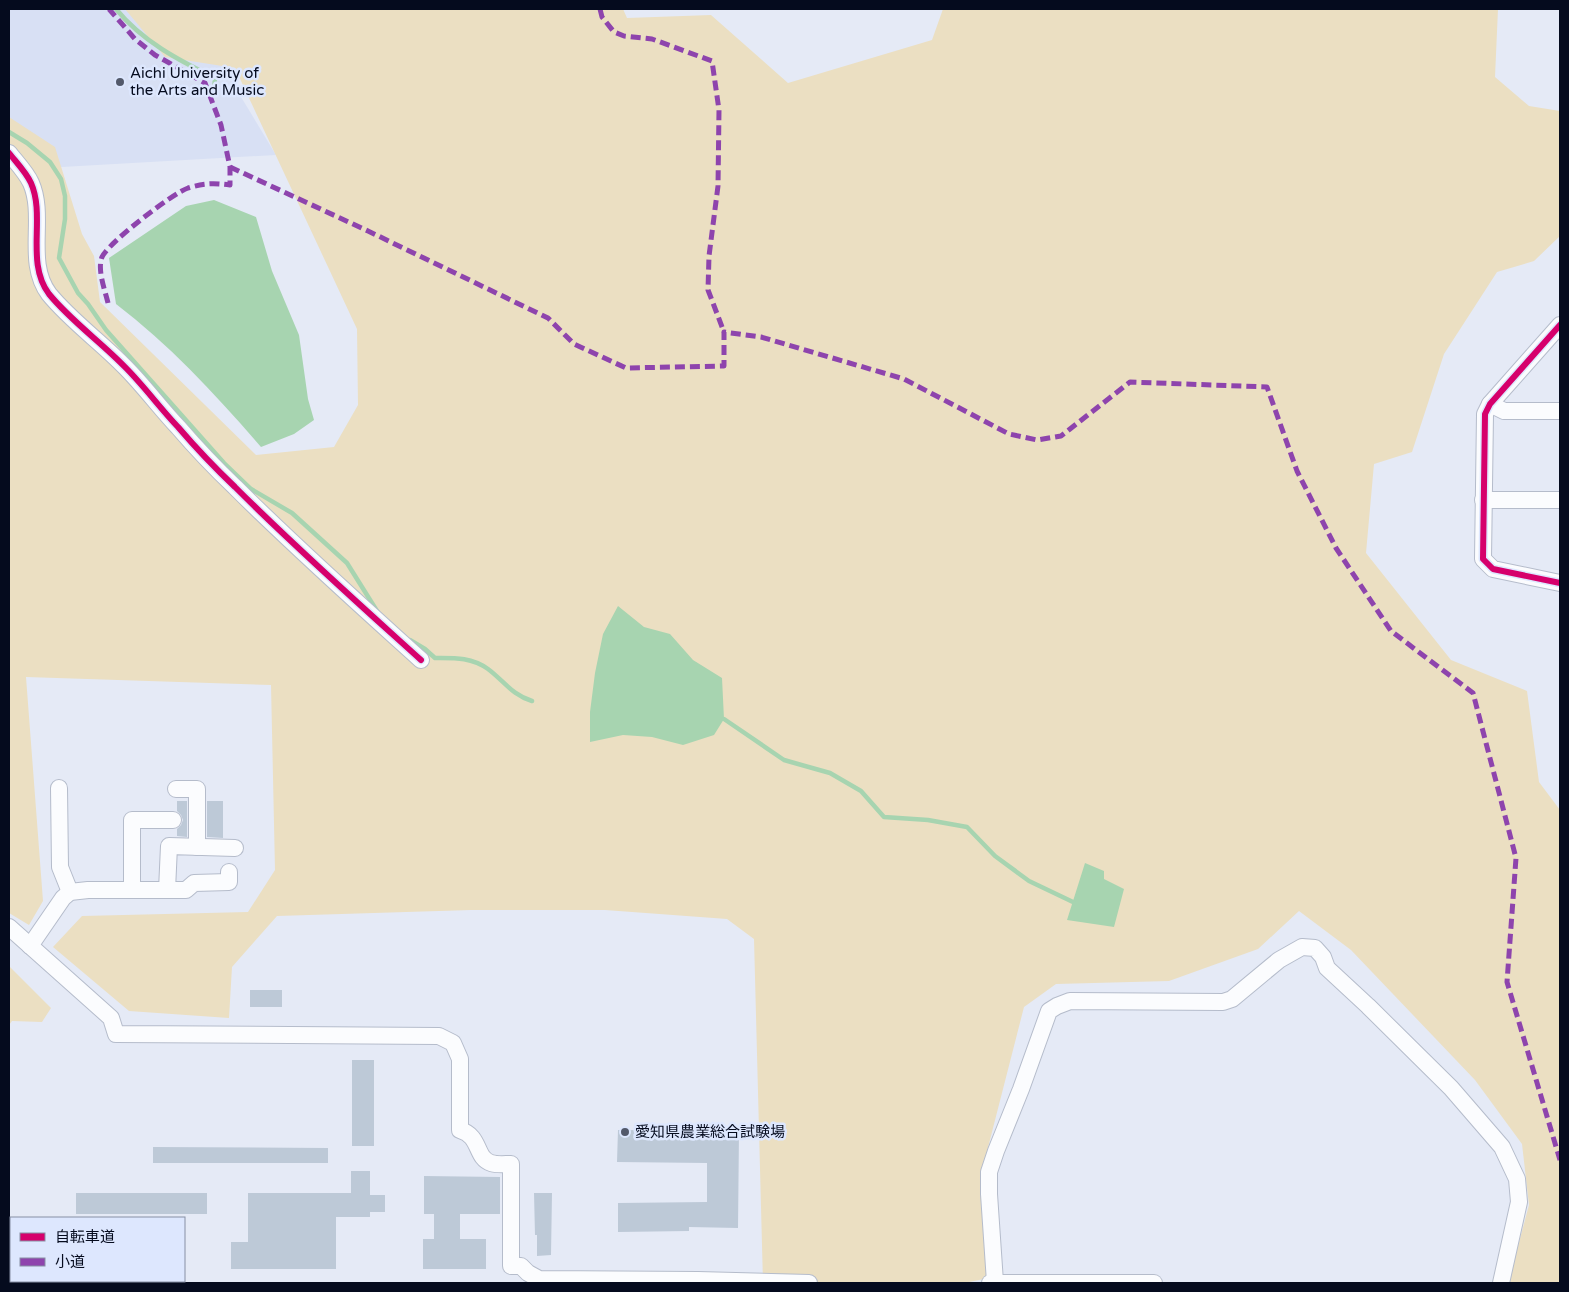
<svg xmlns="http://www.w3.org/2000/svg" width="1569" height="1292" viewBox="0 0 1569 1292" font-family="'Varela Round','Noto Sans JP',sans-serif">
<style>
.built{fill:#d8e0f4}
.green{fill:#ebdfc2}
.water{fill:#a7d4b0}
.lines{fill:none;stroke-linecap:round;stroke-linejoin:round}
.stream{stroke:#a7d4b0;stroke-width:4.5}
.building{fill:#bdc9d7}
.minor-casing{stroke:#b5bccb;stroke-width:18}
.minor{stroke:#fbfcfe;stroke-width:16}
.quiet{stroke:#8e44ad;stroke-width:5;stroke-dasharray:10 5;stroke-linecap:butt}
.cycleway-casing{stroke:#dde7fe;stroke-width:9}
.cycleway{stroke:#d6006c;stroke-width:6}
.poi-dot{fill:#53596a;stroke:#dde7fe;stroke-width:2}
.labels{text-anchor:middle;stroke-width:5;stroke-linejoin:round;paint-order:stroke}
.poi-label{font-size:15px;fill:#050b1e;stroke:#dde7fe;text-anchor:start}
</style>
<rect width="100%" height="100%" fill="#e5eaf6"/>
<polygon class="built" points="9,9 188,9 276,155 9,170"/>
<g class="green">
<polygon points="125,9 623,9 627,18 711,15 788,83 932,40 943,9 1498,9 1495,77 1529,106 1560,111 1560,236 1534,261 1497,272 1444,354 1412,452 1374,464 1366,553 1451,660 1527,691 1539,782 1560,810 1560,1283 1508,1283 1529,1205 1522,1144 1475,1080 1351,950 1299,911 1258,949 1169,981 1056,984 1024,1007 983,1167 989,1278 964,1283 763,1283 754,939 727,919 605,910 471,910 277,916 232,967 229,1018 129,1011 53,947 82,916 248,912 275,870 271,685 26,677 43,901 29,925 9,913 9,117 55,147 82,234 94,256 100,302 256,455 334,447 358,405 357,329 235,68 165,57"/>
<polygon points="9,966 51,1008 42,1022 12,1021 9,1025"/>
</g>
<g class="water">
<path d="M214,200L256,217L272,271L299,335L308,399L314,420L294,434L261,447C217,396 170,345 116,304L109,258L186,206Z"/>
<polygon points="618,606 644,627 670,634 693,660 722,678 724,719 714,735 683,745 652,737 623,735 590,742 590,712 595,673 603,634"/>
<polygon points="1085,863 1104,871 1104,879 1124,889 1114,927 1067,920"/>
</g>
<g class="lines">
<g class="stream">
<path d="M116,9C142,41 178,60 215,78L214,90"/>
<polyline points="9,132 27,143 50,162 61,179 65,196 65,219 59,258 78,293 88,304 106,330 224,463 251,489 292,513 347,563 377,611"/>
<path d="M410,640L425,649L435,658C454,658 471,657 488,669C504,681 512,695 532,701"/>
<polyline points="724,719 784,760 830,773 861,791 884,817 928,820 967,827 995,856 1029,881 1073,902"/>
</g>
</g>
<g class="building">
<polygon points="177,801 187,801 187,837 177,836 177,829 181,825 183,820 181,815 177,811"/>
<polygon points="207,801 223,801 223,838 207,837"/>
<rect x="250" y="990" width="32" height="17"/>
<rect x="352" y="1060" width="22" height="86"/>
<polygon points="618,1130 739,1131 738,1228 689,1227 689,1231 618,1232 618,1203 707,1202 707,1163 617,1162"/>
<polygon points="153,1147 328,1148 328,1163 153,1163"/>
<polygon points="351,1171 370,1171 370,1195 385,1195 385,1212 370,1212 370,1217 336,1217 336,1269 231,1269 231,1242 248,1242 248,1193 351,1193"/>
<polygon points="424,1176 500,1177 500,1214 460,1214 460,1239 486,1239 486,1269 423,1269 423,1239 434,1239 434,1214 424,1214"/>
<rect x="76" y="1193" width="131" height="21"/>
<polygon points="534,1193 552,1193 551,1255 537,1256 537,1235 535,1235"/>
</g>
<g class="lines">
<g class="minor-casing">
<g id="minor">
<path d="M9,153C16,162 26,172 31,183C46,217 25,262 49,294C71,321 101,342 125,367C144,386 160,408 178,427C196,448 215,468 235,487C295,547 358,603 421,660"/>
<polyline points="1560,325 1490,404 1485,414 1483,559 1493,569 1560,583"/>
<polyline points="1490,404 1504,411 1560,411"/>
<polyline points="1483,500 1560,500"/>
<polyline points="59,788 60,867 70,892"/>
<polyline points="176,789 197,789 197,847"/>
<polyline points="132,890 132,820 173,820"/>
<polyline points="167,890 169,846 235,848"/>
<path d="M9,927L111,1018L116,1034L439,1036L453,1043L460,1059V1130C481,1136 475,1158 491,1163C497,1165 505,1164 511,1164V1266H521L528,1273L539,1279L698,1280L809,1283"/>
<polyline points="30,946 63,898 70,892 88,890 186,890 194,883 229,882 229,872"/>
<polyline points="995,1282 989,1194 989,1172 996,1151 1021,1089 1049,1011 1057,1006 1070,1001 1223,1002 1232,999 1279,960 1302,947 1315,948 1323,957 1327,968 1368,1006 1451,1088 1502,1147 1517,1179 1519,1202 1501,1283"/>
<polyline points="990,1283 1154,1283"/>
</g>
</g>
<use href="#minor" class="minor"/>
<g class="quiet">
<polyline points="600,9 602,17 614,32 624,36 652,39 712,61 719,110 718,186 709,256 708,290 724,332"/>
<polyline points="230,167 368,231 548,318 574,344 626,368 724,366 724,332 761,337 904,379 1009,434 1037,440 1061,436 1130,382 1267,387 1297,471 1336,548 1391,631 1473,693 1516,858 1507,982 1560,1160"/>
<path d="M108,303C105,290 97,270 102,257C108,243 173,193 188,188C204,183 214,183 230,185V167L221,125L205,83L155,55L135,39L109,9"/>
</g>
<g class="cycleway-casing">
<g id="cycleway">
<path d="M9,153C16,162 26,172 31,183C46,217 25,262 49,294C71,321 101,342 125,367C144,386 160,408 178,427C196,448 215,468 235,487C295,547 358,603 421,660"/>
<polyline points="1560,325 1490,404 1485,414 1483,559 1493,569 1560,583"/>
</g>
</g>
<use href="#cycleway" class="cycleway"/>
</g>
<g class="poi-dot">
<circle cx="120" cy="82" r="5"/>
<circle cx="625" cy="1132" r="5"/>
</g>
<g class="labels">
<g class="poi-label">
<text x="130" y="78">Aichi University of<tspan x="130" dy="17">the Arts and Music</tspan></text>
<text x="635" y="1137">愛知県農業総合試験場</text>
</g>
</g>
<rect width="1569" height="1292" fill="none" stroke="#050b1e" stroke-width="20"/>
<rect x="10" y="1217" width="175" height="65" fill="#dde7fe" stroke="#878fa4"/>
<rect x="20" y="1233" width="25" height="8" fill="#d6006c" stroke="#878fa4"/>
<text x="55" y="1242" font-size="15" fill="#050b1e">自転車道</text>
<rect x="20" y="1258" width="25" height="8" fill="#8e44ad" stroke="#878fa4"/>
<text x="55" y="1267" font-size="15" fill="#050b1e">小道</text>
</svg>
